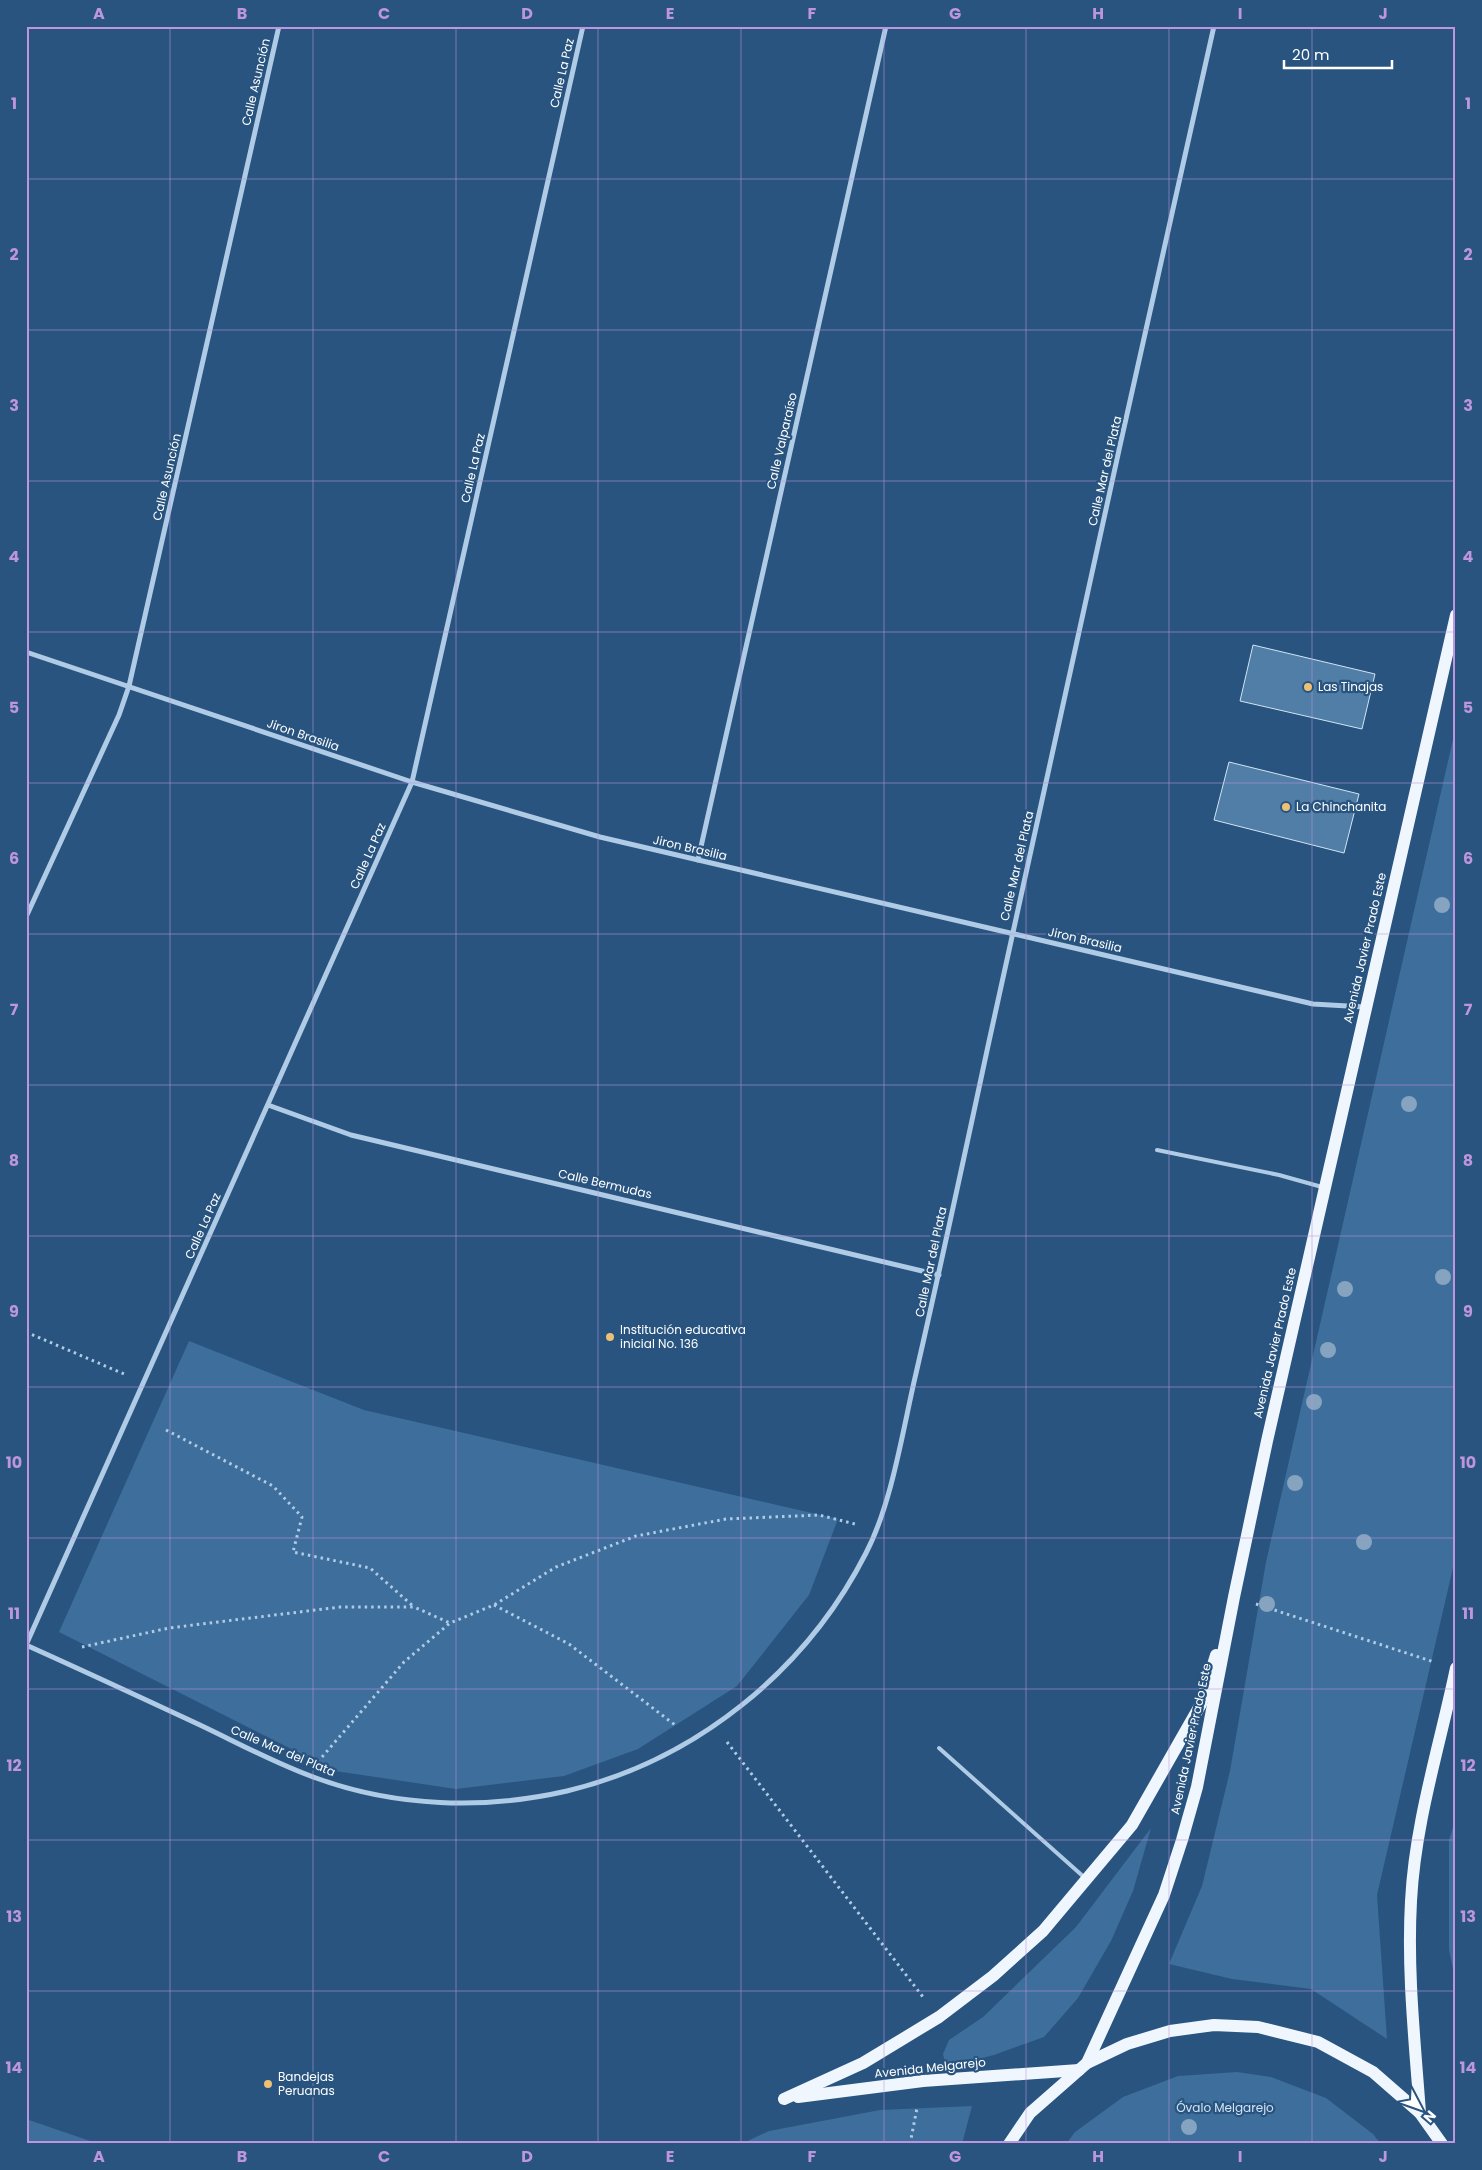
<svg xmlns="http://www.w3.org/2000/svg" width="1482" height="2170" viewBox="0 0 1482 2170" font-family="Poppins,sans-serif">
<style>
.green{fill:#3d6e9c}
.building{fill:#517ea7;stroke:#d2e4f4}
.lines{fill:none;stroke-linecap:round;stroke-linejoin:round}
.path{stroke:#afcbe5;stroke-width:3;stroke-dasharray:2.5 4;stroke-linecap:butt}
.lane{stroke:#afcbe5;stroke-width:4}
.street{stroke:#afcbe5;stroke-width:5}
.primary{stroke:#eff6fd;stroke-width:12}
.tree{fill:#86a3bf}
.grid{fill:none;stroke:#bd96df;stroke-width:1;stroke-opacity:0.55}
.poi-dot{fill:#ecc176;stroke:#28547f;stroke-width:2}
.labels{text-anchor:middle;stroke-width:4.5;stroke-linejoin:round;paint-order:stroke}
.street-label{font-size:12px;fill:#fff;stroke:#28547f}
.poi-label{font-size:12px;fill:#fff;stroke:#28547f;text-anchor:start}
.park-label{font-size:12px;fill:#d2e4f4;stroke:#28547f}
.neatline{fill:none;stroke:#bd96df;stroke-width:2}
.grid-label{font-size:16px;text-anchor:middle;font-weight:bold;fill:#bd96df}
</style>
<rect width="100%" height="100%" fill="#28547f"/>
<g class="green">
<polygon points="1456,726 1456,1555 1377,1895 1387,2039 1311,1989 1232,1979 1169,1964 1202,1886 1230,1771 1266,1562"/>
<polygon points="189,1341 364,1410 838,1519 809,1595 737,1686 638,1749 564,1776 456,1789 335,1771 59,1632"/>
<polygon points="1456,1817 1456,1983 1449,1950 1449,1840"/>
<polygon points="1151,1828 1133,1891 1111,1941 1078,1998 1044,2037 994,2055 946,2067 943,2054 949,2040 983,2017 1076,1927"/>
<polygon points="1237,2072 1271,2077 1326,2098 1373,2134 1381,2144 1066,2144 1075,2132 1123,2097 1178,2076"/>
<polygon points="972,2106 962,2144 741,2144 769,2131 880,2110"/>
<polygon points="26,2119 99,2144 26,2144"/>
</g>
<g class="building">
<polygon points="1253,645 1375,674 1362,729 1240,701"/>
<polygon points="1229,762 1359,794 1344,853 1214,820"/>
</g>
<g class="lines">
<g class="path">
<polyline points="26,1332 124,1374"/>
<polyline points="166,1430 273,1486 302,1517 293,1552 370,1568 414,1607"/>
<polyline points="1256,1604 1434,1662"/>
<polyline points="494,1605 569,1644 675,1725"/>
<polyline points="82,1647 169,1628 340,1607 414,1607 450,1623"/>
<polyline points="727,1742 923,1997"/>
<polyline points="322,1757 404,1662 450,1623 494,1605 556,1567 636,1536 726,1519 819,1515 855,1524"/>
<polyline points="910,2144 917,2108"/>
</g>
<g class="lane">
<polyline points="1157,1150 1279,1175 1322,1187"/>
<polyline points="939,1748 1085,1878"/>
</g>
<g class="street">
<polyline points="26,652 412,782 600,837 1313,1004 1365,1007"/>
<polyline points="698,860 886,26"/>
<polyline points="26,917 119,715 129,686 279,26"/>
<polyline points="268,1105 351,1135 939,1275"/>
<path d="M26,1645C84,1671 142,1698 200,1725C238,1743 276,1764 316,1778C395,1807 484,1810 567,1791C696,1760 806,1671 866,1553C891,1505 902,1435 914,1382C940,1270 964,1158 988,1046C1061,705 1138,366 1214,26"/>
<polyline points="26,1645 412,782 583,26"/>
</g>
<g class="primary">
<polyline points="1087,2063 1164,1895 1182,1840 1197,1787 1234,1597 1267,1441 1456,615"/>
<polyline points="798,2097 923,2081 1079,2070"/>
<polyline points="784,2099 863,2063 939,2017 993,1976 1043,1931 1132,1825 1201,1704 1216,1655"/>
<path d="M1420,2113C1415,2043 1407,1972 1411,1901C1415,1822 1440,1745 1456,1668"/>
<polyline points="1009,2144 1030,2113 1087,2063 1127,2044 1170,2031 1214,2025 1258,2027 1318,2042 1373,2072 1420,2113 1442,2144"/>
</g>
</g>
<g class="tree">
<circle cx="1442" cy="905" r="8"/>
<circle cx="1409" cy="1104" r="8"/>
<circle cx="1443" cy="1277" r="8"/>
<circle cx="1345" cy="1289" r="8"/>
<circle cx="1328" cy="1350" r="8"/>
<circle cx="1314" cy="1402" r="8"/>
<circle cx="1295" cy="1483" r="8"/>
<circle cx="1364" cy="1542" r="8"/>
<circle cx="1267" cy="1604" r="8"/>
<circle cx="1189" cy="2127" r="8"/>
</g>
<path class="grid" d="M170,26V2144M313,26V2144M456,26V2144M598,26V2144M741,26V2144M884,26V2144M1026,26V2144M1169,26V2144M1312,26V2144M26,179H1456M26,330H1456M26,481H1456M26,632H1456M26,783H1456M26,934H1456M26,1085H1456M26,1236H1456M26,1387H1456M26,1538H1456M26,1689H1456M26,1840H1456M26,1991H1456"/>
<g class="poi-dot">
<circle cx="1308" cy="687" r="5"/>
<circle cx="1286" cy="807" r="5"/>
<circle cx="610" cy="1337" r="5"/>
<circle cx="268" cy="2084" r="5"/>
</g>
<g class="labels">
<g class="street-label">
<text transform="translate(562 73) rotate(-77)" y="4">Calle La Paz</text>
<text transform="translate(256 82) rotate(-77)" y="4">Calle Asunción</text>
<text transform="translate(782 441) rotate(-77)" y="4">Calle Valparaíso</text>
<text transform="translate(473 468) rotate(-77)" y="4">Calle La Paz</text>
<text transform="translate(1105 471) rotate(-77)" y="4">Calle Mar del Plata</text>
<text transform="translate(167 477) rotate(-77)" y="4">Calle Asunción</text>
<text transform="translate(303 735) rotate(19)" y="4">Jiron Brasilia</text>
<text transform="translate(690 848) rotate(13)" y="4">Jiron Brasilia</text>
<text transform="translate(368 856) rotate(-66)" y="4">Calle La Paz</text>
<text transform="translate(1017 866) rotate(-77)" y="4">Calle Mar del Plata</text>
<text transform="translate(1085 940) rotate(13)" y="4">Jiron Brasilia</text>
<text transform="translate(1365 948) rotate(-77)" y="4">Avenida Javier Prado Este</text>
<text transform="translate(605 1184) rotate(13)" y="4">Calle Bermudas</text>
<text transform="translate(203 1226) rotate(-66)" y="4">Calle La Paz</text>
<text transform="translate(931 1262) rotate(-78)" y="4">Calle Mar del Plata</text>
<text transform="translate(1275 1343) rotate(-77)" y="4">Avenida Javier Prado Este</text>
<text transform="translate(1191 1739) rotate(-78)" y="4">Avenida Javier Prado Este</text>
<text transform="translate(283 1751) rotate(23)" y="4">Calle Mar del Plata</text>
<text transform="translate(930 2068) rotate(-6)" y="4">Avenida Melgarejo</text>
</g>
<g class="poi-label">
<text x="1318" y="691">Las Tinajas</text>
<text x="1296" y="811">La Chinchanita</text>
<text x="620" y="1334">Institución educativa<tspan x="620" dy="14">inicial No. 136</tspan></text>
<text x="278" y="2081">Bandejas<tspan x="278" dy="14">Peruanas</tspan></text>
</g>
<g class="park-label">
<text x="1225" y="2112">Óvalo Melgarejo</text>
</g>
</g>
<rect width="1482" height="2170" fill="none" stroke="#28547f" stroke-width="55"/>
<g transform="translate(1420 2108) rotate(131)" stroke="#28547f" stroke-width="4" paint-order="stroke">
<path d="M0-4L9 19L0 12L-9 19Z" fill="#ffffff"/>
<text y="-8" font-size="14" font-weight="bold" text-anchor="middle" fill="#ffffff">N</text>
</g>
<path d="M1284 60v8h108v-8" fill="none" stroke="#ffffff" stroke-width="2.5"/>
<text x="1292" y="60" font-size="15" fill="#ffffff" stroke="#28547f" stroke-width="4" paint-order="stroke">20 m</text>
<rect x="28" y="28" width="1426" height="2114" class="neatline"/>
<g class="grid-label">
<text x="99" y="19">A</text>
<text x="242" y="19">B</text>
<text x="384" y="19">C</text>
<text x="527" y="19">D</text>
<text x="670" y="19">E</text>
<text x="812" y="19">F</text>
<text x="955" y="19">G</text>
<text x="1098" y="19">H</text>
<text x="1240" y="19">I</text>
<text x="1383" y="19">J</text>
<text x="14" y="109">1</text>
<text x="1468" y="109">1</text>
<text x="14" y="260">2</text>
<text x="1468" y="260">2</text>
<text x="14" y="411">3</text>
<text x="1468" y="411">3</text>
<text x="14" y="562">4</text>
<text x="1468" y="562">4</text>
<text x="14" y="713">5</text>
<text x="1468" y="713">5</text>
<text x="14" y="864">6</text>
<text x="1468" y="864">6</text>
<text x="14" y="1015">7</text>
<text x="1468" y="1015">7</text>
<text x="14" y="1166">8</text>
<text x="1468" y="1166">8</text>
<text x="14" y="1317">9</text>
<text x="1468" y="1317">9</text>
<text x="14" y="1468">10</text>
<text x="1468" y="1468">10</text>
<text x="14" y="1619">11</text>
<text x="1468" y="1619">11</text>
<text x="14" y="1771">12</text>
<text x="1468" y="1771">12</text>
<text x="14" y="1922">13</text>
<text x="1468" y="1922">13</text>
<text x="14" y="2073">14</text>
<text x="1468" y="2073">14</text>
<text x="99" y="2162">A</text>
<text x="242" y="2162">B</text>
<text x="384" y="2162">C</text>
<text x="527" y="2162">D</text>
<text x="670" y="2162">E</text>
<text x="812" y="2162">F</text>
<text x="955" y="2162">G</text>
<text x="1098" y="2162">H</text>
<text x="1240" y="2162">I</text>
<text x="1383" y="2162">J</text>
</g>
</svg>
